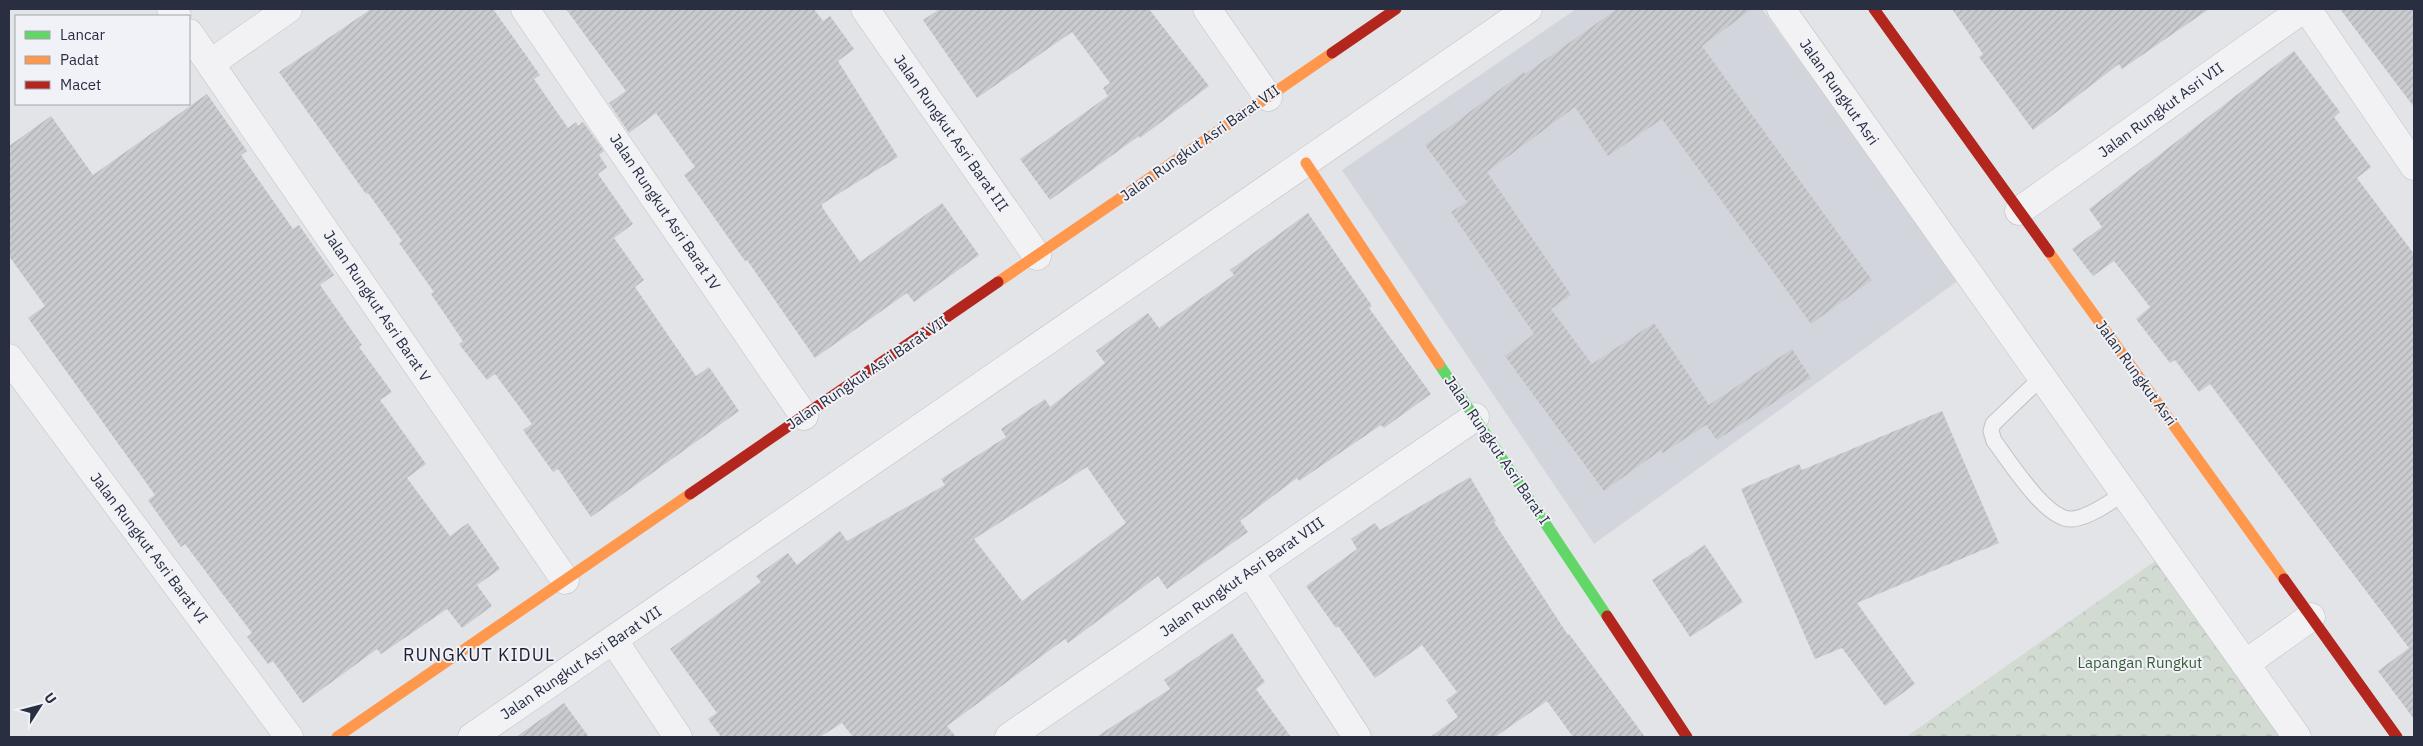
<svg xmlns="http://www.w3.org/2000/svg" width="2423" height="746" viewBox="0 0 2423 746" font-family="'IBM Plex Sans',sans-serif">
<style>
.built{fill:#d2d5dc}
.park{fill:url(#park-crowns)}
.building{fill:url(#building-hatch);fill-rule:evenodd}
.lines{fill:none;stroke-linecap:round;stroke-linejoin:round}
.lane-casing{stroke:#bfc1c5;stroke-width:17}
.street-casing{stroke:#bfc1c5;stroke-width:29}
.lane{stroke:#f2f2f4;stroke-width:15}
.street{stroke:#f2f2f4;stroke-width:28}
.fast{stroke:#63d668;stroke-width:11}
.slow{stroke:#ff974d;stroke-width:11}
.jam{stroke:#b3261e;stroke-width:11}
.labels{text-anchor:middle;stroke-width:4;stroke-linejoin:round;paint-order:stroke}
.street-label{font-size:15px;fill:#292e41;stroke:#f0f2f7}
.park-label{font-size:15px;fill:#385d36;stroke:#f0f2f7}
.quarter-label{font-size:18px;letter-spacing:1px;fill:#1b2032;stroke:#f0f2f7}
</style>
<defs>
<pattern id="park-crowns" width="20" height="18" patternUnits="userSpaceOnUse" patternTransform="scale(1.25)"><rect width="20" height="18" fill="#d2dbd2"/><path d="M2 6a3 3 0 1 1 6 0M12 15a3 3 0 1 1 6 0" fill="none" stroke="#b4bcb6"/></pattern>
<pattern id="building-hatch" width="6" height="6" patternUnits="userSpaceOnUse" patternTransform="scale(1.25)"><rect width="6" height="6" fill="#cacbcf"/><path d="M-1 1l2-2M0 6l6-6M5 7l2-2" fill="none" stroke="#aeafb3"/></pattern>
</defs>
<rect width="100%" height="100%" fill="#e2e4e7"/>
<polygon class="built" points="1576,9 1762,9 1959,280 1594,544 1342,170"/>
<polygon class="park" points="2158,559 2285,737 1906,737"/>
<g class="building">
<polygon points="371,9 493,9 540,75 534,79 568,128 576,122 578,126 583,122 604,151 599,155 607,167 598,174 633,224 614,238 644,280 635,287 696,376 709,367 739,411 591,517 558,469 553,472 523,430 532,424 495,374 487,380 459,344 463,341 431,294 434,292 399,243 402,241 368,193 366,194 279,72"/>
<polygon points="566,9 814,9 823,21 830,16 854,49 838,61 898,157 822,204 822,207 860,262 942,203 979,255 914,302 907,293 815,358 747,260 745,261 684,175 695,167 656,113 629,133 609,103 626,91"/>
<polygon points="940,9 1149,9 1209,86 1140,138 1139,136 1050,200 1020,159 1108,96 1103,88 1110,83 1072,32 977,98 923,20"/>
<polygon points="1617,9 1752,9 1702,46 1872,280 1811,324 1662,119 1608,156 1575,107 1487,172 1571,295 1551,309 1592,364 1654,323 1709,405 1792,349 1811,378 1717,440 1706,425 1663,453 1661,450 1604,491 1505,356 1534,334 1451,212 1467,202 1425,145 1524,72 1525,74"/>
<polygon points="1952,9 2209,9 2122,69 2119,64 2033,130 1979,57 1983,54"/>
<polygon points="2340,9 2414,9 2414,107"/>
<polygon points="2294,51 2340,112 2334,117 2371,167 2357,178 2414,254 2414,719 2378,671 2409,648 2210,384 2199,392 2175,360 2170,363 2136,319 2150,307 2114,261 2093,276 2072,249 2102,227 2089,209"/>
<polygon points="207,94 247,151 241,155 293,229 299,225 334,275 320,285 362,345 359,347 392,392 380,400 426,464 407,478 450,536 468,523 500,569 477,585 492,606 462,628 447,609 381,654 377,649 303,703 273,661 268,664 247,637 252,633 185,544 181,547 148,500 155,495 28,318 45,306 9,256 9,146 51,116 93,175"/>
<path d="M1308,213L1372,306L1369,308L1431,394L1384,428L1381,425L1299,481L1297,478L1240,521L1248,532L1167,589L1158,576L1068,643L1065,639L947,726L956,737H853L842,723L820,737H721L708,719L717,713L670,649L761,582L756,576L788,553L797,565L840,531L847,541L945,485L941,479L1006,437L1001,429L1045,399L1050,407L1105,363L1096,351L1148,313L1159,328L1234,275L1230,270ZM1087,467L1126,523L1022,601L974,539Z"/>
<polygon points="1942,411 1999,543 1857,603 1915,684 1885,706 1842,648 1815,659 1741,489 1799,464 1802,470"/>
<polygon points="1470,477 1496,521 1494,522 1568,635 1569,634 1645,737 1573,737 1547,701 1495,737 1430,737 1458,717 1446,700 1457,692 1422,645 1375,678 1338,626 1336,628 1306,586 1357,549 1351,539 1375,523 1380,530"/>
<polygon points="1705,545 1743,602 1690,637 1652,580"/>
<polygon points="1232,633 1265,682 1256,689 1291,737 1096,737 1170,689 1164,680"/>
<polygon points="564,703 589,737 516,737"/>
</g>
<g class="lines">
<g class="lane-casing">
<path id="lane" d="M2041,378L1993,424L1991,431L1994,441C2009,460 2046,521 2072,519C2088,518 2111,502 2124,493"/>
</g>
<g class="street-casing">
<g id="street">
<polyline points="171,9 177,16"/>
<polyline points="525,9 804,416"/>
<polyline points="865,9 1037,256"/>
<polyline points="1207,9 1268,97"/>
<polyline points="1781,9 2297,737"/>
<polyline points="2307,9 2414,166"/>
<polyline points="189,33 565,580"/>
<polyline points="211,63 288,9"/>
<polyline points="2019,211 2303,9"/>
<polyline points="9,358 289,737"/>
<polyline points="1250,572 1357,737"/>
<polyline points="614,641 678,737"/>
<polyline points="2245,664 2311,617"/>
<polyline points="472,737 1528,9"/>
<polyline points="1009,737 1475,417"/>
</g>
</g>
<use href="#lane" class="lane"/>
<use href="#street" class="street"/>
<polyline class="fast" points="1439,364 1607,616"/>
<g class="slow">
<polyline points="1306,163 1439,364"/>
<polyline points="2049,252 2284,579"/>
<polyline points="998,282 1332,53"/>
<polyline points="337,737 690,494"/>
</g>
<g class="jam">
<polyline points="1874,9 2049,252"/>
<polyline points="1332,53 1396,9"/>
<polyline points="690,494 998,282"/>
<polyline points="2284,579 2397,737"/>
<polyline points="1607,616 1687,737"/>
</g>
</g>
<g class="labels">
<g class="street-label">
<text transform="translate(1839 92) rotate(55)" y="5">Jalan Rungkut Asri</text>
<text transform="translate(2161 110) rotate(-36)" y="5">Jalan Rungkut Asri VII</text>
<text transform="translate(951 133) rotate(55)" y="5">Jalan Rungkut Asri Barat III</text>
<text transform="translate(1200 143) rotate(-35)" y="5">Jalan Rungkut Asri Barat VII</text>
<text transform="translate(665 212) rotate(56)" y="5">Jalan Rungkut Asri Barat IV</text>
<text transform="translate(377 306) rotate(56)" y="5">Jalan Rungkut Asri Barat V</text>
<text transform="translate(867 373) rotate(-34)" y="5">Jalan Rungkut Asri Barat VII</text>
<text transform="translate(2136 373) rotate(54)" y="5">Jalan Rungkut Asri</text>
<text transform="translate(1497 450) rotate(56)" y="5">Jalan Rungkut Asri Barat I</text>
<text transform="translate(149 548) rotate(53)" y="5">Jalan Rungkut Asri Barat VI</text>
<text transform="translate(1242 577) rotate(-35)" y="5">Jalan Rungkut Asri Barat VIII</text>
<text transform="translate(581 663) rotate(-34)" y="5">Jalan Rungkut Asri Barat VII</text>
</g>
<g class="park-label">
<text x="2140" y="668">Lapangan Rungkut</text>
</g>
<g class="quarter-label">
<text x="479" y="661">RUNGKUT KIDUL</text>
</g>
</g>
<rect width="2423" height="746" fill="none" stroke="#292e41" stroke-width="20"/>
<rect x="15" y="15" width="175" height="90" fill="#f0f2f7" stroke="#a0a4ae"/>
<rect x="25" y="31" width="25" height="8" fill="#63d668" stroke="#a0a4ae"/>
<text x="60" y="40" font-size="15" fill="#292e41">Lancar</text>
<rect x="25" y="56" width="25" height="8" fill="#ff974d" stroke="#a0a4ae"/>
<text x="60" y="65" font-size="15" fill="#292e41">Padat</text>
<rect x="25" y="81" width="25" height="8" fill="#b3261e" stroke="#a0a4ae"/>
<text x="60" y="90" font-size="15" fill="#292e41">Macet</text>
<g transform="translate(40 706) rotate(54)" stroke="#f0f2f7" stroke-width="4" paint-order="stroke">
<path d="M0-4L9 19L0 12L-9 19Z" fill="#292e41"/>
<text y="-8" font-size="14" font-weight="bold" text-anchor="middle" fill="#292e41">U</text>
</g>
</svg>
